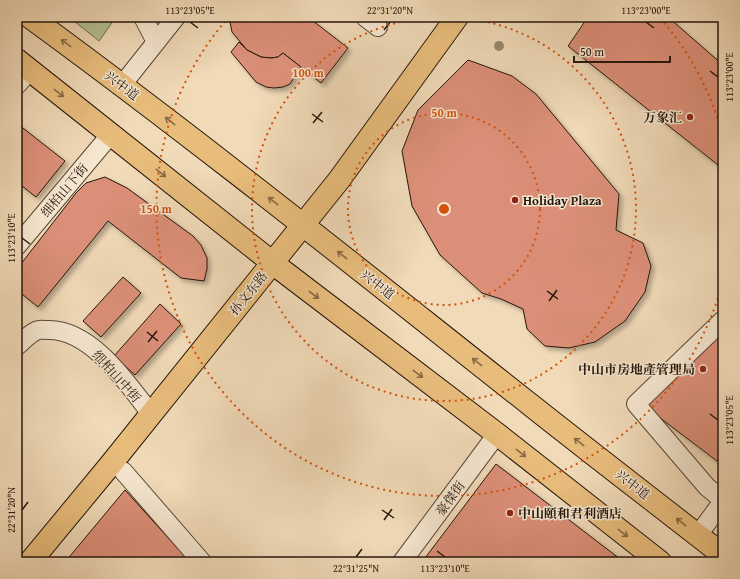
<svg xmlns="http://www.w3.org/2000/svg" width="740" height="579" viewBox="0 0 740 579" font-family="'Gentium Book Plus','Noto Serif SC',serif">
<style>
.green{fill:#b4c193;stroke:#6c6c50}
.building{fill:#dc8f78;stroke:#25160c;filter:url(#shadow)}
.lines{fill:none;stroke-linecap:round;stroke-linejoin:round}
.minor-casing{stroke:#584737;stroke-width:20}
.major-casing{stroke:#25160c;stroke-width:24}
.minor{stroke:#f6e7d1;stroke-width:18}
.major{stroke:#e8bd7c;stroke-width:22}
.tree{fill:#988a6f}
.oneway{stroke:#866a44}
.ticks{fill:none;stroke:#25160c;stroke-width:1.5}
.ring{fill:none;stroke:#d4520c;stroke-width:2;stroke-dasharray:2 4}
.poi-dot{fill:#8f2418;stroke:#f6e7d1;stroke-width:1.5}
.labels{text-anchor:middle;stroke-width:3;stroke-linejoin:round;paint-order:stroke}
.street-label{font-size:13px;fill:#25160c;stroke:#f6e7d1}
.poi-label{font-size:13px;font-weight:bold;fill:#25160c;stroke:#f6e7d1;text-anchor:end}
.centre{fill:#d4520c;stroke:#f6e7d1;stroke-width:2}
.ring-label{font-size:12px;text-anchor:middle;font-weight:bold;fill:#d4520c;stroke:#f6e7d1;stroke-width:3;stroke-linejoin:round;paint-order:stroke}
.neatline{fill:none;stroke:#25160c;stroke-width:1.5}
.ticks-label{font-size:10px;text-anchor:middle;fill:#25160c}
</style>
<defs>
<filter id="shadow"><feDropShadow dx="3.5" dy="3.5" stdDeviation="2" flood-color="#0004"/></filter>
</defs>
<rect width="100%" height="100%" fill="#f1dab8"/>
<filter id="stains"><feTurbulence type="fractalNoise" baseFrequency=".005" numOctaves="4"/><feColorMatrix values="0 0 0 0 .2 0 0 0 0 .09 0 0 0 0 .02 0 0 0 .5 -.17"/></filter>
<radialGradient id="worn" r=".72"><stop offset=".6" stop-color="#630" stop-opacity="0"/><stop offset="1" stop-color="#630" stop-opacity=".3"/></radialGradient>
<polygon class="green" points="69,17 116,17 99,41"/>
<g class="building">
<polygon points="229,17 308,17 348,48 321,83 283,53 278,57 271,58 261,57 247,50 232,32"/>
<polygon points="588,17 668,17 723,65 723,169 568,46"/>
<polygon points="239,42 247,50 261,57 271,58 278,57 283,53 301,67 290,84 283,87 274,88 266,87 256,82 231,52"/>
<polygon points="468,60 512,76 536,94 619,194 616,230 643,243 651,266 645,292 625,321 595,342 569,348 545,346 527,329 523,309 501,299 482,293 440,255 412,206 402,151 418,110"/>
<polygon points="19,125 65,161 36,197 17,182 17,128"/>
<polygon points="105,177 127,188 193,236 201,245 207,258 207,269 204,281 181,278 108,221 38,307 17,290 17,269 76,193 86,183"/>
<polygon points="123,277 141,293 101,337 83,321"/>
<polygon points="160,304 181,324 135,375 114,356"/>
<polygon points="723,333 723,453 717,461 643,405"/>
<polygon points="496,464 624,562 422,562"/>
<polygon points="125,490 190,562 65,562"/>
</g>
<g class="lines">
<g class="minor-casing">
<g id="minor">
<polyline points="143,17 156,42"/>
<polyline points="365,17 378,27"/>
<polyline points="17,85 30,70"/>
<polyline points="122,85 176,17"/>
<polyline points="17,246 111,134"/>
<polyline points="723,320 636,404 707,487 723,500"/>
<path d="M17,346C23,341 29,334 36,331C39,329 44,330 48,330C91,329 128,384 151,414"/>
<polyline points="123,471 202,562"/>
<polyline points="698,535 723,501"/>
<polyline points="402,562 497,434"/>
</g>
</g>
<g class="major-casing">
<g id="major">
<path d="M30,17C201,142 366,275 532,406C595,456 659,505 723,555"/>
<polyline points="17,60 283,271 497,434 660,562"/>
<polyline points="30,562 111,464 339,180 457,17"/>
</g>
</g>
<use href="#minor" class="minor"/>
<use href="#major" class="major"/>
</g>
<circle class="tree" cx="499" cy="46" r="5"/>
<defs><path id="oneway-shaft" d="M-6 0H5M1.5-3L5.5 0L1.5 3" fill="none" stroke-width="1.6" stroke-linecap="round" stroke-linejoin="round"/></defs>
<g class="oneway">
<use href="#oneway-shaft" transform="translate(66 43) rotate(-144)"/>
<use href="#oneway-shaft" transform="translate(59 93) rotate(38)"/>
<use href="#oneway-shaft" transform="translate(170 121) rotate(-142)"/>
<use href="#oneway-shaft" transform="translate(161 173) rotate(38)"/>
<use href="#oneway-shaft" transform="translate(273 201) rotate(-142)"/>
<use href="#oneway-shaft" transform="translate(342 255) rotate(-142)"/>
<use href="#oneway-shaft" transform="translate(314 295) rotate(37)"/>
<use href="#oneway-shaft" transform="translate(477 362) rotate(-142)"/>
<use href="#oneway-shaft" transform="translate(418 374) rotate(37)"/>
<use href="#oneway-shaft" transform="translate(579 442) rotate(-142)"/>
<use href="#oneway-shaft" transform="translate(521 453) rotate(38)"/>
<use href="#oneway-shaft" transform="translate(681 522) rotate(-142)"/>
<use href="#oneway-shaft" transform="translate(623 533) rotate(38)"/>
</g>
<path class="ticks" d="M190,22L198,28M646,22L654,28M384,30L390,22M710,71L718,77M312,114L323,122M313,123L322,112M22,238L30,244M547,291L558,299M549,301L557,290M147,332L158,341M148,342L157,331M710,414L718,420M22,510L28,502M382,510L394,518M384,520L392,509M437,551L445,557M356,557L362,549"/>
<g class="ring">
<circle cx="444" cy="209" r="96"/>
<path d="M446 17A192 192 0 1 1 442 17"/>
<path d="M723 281A288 288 0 1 1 228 18M660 18A288 288 0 0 1 723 137"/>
</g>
<g class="poi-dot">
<circle cx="690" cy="117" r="4"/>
<circle cx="515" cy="200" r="4"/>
<circle cx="703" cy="369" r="4"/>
<circle cx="510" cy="513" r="4"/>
</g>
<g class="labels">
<g class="street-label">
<text transform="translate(122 85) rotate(37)" y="5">兴中道</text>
<text transform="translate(64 190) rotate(-50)" y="5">细柏山下街</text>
<text transform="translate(378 284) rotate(38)" y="5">兴中道</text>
<text transform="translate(248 293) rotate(-51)" y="5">孙文东路</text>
<text transform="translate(117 376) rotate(48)" y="5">细柏山中街</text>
<text transform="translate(633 484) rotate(38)" y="5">兴中道</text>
<text transform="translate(450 498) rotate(-54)" y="5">豪傑街</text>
</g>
<g class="poi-label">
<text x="682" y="122">万象汇</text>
<text x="523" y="205" text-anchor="start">Holiday Plaza</text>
<text x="695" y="374">中山市房地產管理局</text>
<text x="518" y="518" text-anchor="start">中山頤和君利酒店</text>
</g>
</g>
<circle cx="444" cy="209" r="6" class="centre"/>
<g class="ring-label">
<text x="308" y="77">100 m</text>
<text x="444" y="117">50 m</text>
<text x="156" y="213">150 m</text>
</g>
<rect width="740" height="579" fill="none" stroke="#f1dab8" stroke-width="44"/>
<path d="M574 56v6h96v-6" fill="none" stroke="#25160c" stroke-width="2"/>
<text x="580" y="56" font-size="12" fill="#25160c" stroke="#f6e7d1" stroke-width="3" paint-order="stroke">50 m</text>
<rect x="22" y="22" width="696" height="535" class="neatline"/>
<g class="ticks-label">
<text x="190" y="14">113°23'05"E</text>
<text x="390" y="14">22°31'20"N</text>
<text x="646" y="14">113°23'00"E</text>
<text transform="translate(729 77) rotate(-90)" y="4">113°23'00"E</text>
<text transform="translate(11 238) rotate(-90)" y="4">113°23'10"E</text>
<text transform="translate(729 420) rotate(-90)" y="4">113°23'05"E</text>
<text transform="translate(11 510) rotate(-90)" y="4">22°31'20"N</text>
<text x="356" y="572">22°31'25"N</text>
<text x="445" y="572">113°23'10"E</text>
</g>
<rect width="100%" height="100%" filter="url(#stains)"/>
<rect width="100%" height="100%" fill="url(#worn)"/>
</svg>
